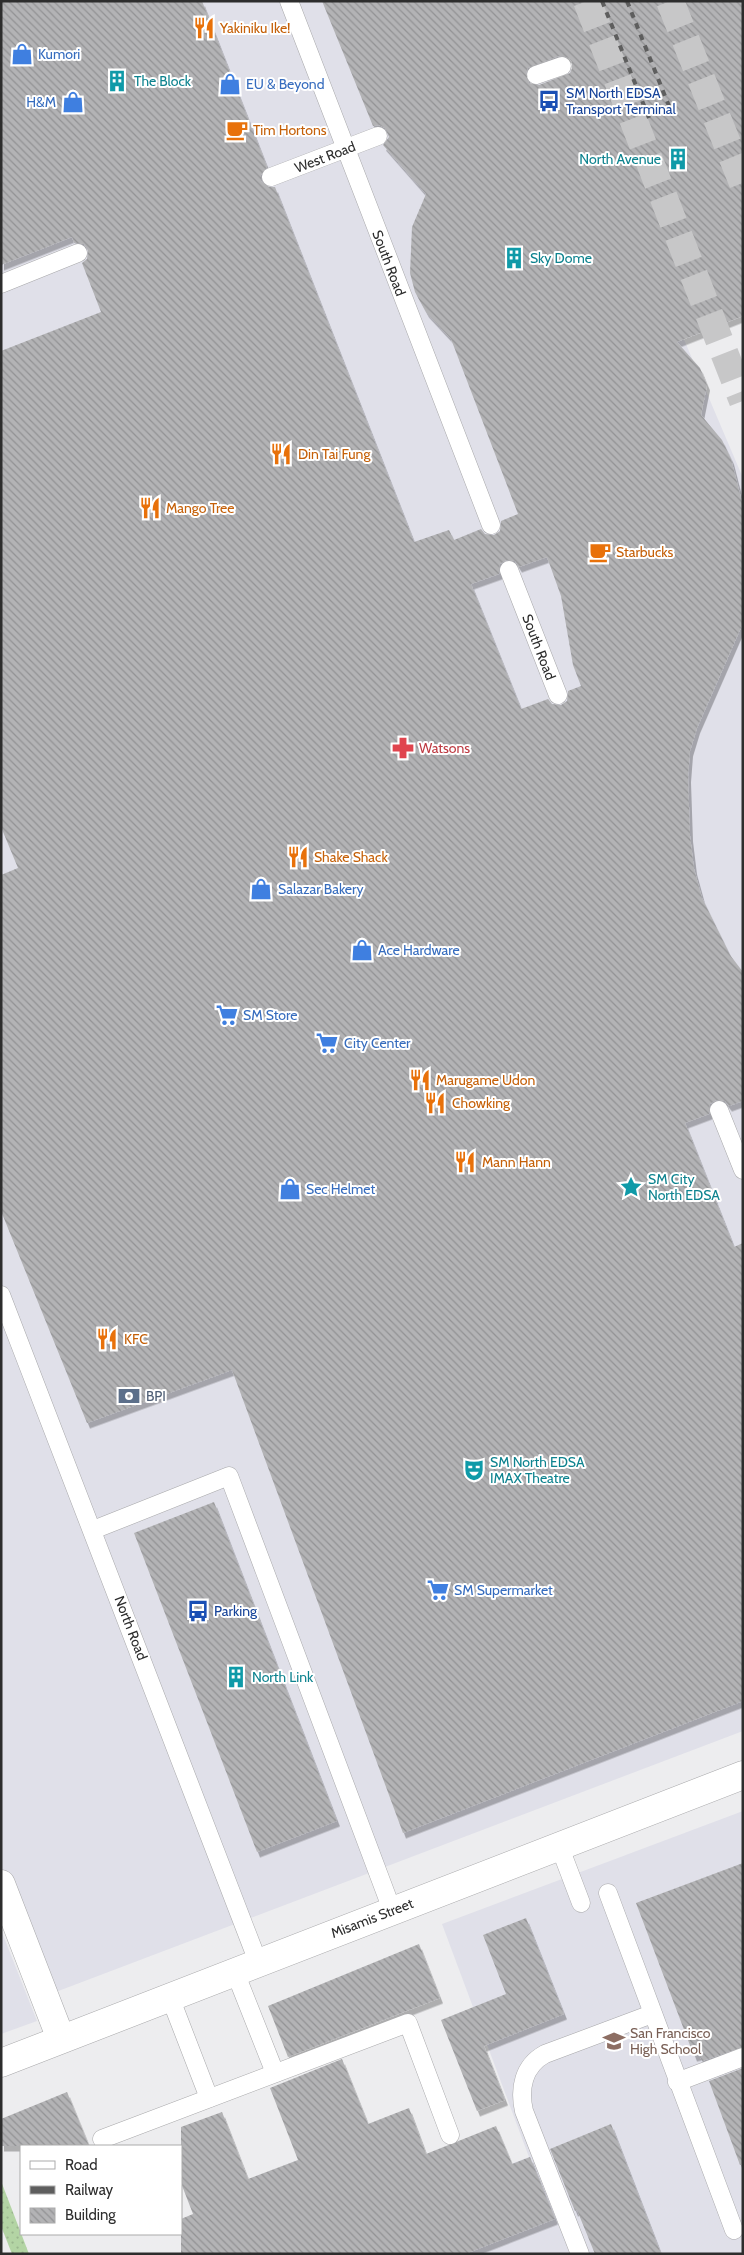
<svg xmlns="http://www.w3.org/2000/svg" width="744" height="2255" viewBox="0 0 744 2255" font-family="Cabin,sans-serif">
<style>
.built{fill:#e0e0e9}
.grass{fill:url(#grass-dots)}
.building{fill:url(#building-back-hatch);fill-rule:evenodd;filter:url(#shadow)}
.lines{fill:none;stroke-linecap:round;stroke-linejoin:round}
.primary-tunnel{stroke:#c7c7c8;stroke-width:28;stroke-dasharray:28 14;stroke-linecap:butt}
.lane-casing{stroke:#a8a8aa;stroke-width:19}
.street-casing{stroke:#a8a8aa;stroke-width:29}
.lane{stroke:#fff;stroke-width:18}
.street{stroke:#fff;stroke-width:28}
.rail{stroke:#5e5e5e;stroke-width:4;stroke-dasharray:6 6;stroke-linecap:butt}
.labels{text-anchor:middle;stroke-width:4;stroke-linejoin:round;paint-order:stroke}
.food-label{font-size:14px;fill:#c56008;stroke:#fff;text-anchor:start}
.shop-label{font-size:14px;fill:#366cbe;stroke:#fff;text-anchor:start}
.culture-label{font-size:14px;fill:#0d838f;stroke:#fff;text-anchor:start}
.transit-label{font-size:14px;fill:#164399;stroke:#fff;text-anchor:start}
.street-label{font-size:14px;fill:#2d2d2d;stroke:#fff}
.health-label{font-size:14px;fill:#be3a42;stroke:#fff;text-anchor:start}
.service-label{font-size:14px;fill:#4e5e75;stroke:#fff;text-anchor:start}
.education-label{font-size:14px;fill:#785e54;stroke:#fff;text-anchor:start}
</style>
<defs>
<pattern id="grass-dots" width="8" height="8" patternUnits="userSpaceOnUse" patternTransform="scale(1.25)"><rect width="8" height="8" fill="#b3d4a4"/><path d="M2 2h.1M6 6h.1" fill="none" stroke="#9ab68e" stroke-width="1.8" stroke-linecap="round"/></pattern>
<pattern id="building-back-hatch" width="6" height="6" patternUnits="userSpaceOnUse" patternTransform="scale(1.25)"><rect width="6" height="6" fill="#b3b3b5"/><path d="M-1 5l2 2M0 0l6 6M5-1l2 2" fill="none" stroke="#929294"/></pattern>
<filter id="shadow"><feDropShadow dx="3" dy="5.5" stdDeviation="0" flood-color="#0004"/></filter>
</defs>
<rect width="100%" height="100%" fill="#ededef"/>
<g class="built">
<polygon points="1,1 546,1 582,100 743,478 743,1731 32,2001 1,1923"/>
<polygon points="743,1811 743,2254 274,2254 529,2157 442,1924"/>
<polygon points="1,1930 37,2021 1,2034"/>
</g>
<polygon class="grass" points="1,2181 29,2254 12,2254 1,2226"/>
<g class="building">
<path d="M1,1H202L267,167L261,175V181L269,187H275L414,542L449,530L454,540L481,529L485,534L494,535L500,531L501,521L518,514L451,339L426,312L415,292L410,273L412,227L426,194L383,145L389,137L385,128L379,125L373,126L322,1H743V316L677,342L700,368L707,385L701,415L722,440L731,459L743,506V623L697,728L690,751L688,777L690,836L694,869L702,898L730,955L743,972V1101L729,1106L725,1101L716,1100L710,1104L709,1114L685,1123L734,1247L743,1243V1701L403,1833L232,1370L87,1423L1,1211V875L18,868L1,827V351L101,312L82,263L87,259L88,250L84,244L74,243L72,237L1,265ZM559,56L569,58L572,62V68L570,73L539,85L529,83L526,73L528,68ZM547,557L561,596L573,665L581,686L568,691L567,701L561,705L552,704L548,699L521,709L471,584L499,574L500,564L506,560L515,561L519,567Z"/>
<polygon points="214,1502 337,1821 257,1852 134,1533"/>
<polygon points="743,1863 743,2047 702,2061 699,2055 694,2056 636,1903"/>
<polygon points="526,1918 564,2014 484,2046 505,2100 477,2111 441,2020 506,1994 483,1935"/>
<polygon points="419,1944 440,1998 288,2057 268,2006"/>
<polygon points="342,2059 368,2124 409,2108 426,2154 496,2126 512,2164 530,2157 555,2219 465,2254 181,2254 181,2219 193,2214 181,2183 181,2127 222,2112 248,2179 298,2160 270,2088"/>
<polygon points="743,2068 743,2164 740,2165 709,2081"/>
<polygon points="67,2092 89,2146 1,2146 1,2119"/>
<polygon points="611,2124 661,2254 595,2254 577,2210 575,2211 550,2149"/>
</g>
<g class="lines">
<g class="primary-tunnel">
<polyline points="587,1 743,401"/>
<polyline points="670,1 743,183"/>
</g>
<g class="lane-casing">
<g id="lane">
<polyline points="289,1 491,525"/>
<polyline points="536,75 562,66"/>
<polyline points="271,177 378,136"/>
<polyline points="1,284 78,253"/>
<polyline points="509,570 558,695"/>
<polyline points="719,1110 743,1170"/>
<polyline points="1,1295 258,1962"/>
<polyline points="93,1530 229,1476 392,1910"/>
<polyline points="559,1845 581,1903"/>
<polyline points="608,1893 734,2230"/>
<polyline points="235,1972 275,2073"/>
<polyline points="170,1997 209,2098"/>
<polyline points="677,2082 743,2057"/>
<polyline points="102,2139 408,2023 450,2135"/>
<path d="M580,2254L524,2111C519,2089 523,2066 545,2054L652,2014"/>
</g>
</g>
<g class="street-casing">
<g id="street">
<polyline points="1,1884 61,2039"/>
<polyline points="1,2063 743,1775"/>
</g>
</g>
<use href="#lane" class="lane"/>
<use href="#street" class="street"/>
<g class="rail">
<polyline points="602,1 649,118"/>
<polyline points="627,1 671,111"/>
</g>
</g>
<defs>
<g id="restaurant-bare" transform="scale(1.725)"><path d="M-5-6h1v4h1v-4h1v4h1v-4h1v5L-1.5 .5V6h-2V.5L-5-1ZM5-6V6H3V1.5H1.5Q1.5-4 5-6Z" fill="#e8710a" stroke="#fff" stroke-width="2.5" paint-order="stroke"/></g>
<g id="shop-bare" transform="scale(1.725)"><path d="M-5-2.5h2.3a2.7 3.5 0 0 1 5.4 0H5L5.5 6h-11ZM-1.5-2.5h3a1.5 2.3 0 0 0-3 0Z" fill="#3f7fe0" stroke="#fff" stroke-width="2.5" paint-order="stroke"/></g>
<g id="building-bare" transform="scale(1.725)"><path d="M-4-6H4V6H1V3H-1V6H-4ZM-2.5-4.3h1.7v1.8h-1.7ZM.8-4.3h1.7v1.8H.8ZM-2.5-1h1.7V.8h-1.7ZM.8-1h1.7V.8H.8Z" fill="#0f9aa8" stroke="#fff" stroke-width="2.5" paint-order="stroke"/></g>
<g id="bus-bare" transform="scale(1.725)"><path d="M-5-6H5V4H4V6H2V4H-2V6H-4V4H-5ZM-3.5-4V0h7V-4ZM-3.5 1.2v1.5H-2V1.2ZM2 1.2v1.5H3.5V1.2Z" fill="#1a4fb4" stroke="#fff" stroke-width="2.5" paint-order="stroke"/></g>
<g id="cafe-bare" transform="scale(1.725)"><path d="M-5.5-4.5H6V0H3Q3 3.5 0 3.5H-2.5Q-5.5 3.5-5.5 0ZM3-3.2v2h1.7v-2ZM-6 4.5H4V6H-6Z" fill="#e8710a" stroke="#fff" stroke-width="2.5" paint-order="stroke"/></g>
<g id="pharmacy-bare" transform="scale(1.725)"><path d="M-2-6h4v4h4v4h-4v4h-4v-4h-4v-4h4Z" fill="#e0444e" stroke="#fff" stroke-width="2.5" paint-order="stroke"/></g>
<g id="supermarket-bare" transform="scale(1.725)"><path d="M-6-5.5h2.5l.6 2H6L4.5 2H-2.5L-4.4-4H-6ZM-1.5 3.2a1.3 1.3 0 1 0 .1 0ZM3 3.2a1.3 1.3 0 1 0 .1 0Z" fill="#3f7fe0" stroke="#fff" stroke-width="2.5" paint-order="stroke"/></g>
<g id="sight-bare" transform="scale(1.725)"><path d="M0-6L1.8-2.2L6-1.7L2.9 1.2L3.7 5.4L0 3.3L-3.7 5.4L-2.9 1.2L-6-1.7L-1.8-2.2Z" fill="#0f9aa8" stroke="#fff" stroke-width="2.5" paint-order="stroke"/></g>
<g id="bank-bare" transform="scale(1.725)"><path d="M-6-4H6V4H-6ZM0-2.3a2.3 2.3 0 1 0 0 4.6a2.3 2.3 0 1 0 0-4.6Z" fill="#5c6f8a" stroke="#fff" stroke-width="2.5" paint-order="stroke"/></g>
<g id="theatre-bare" transform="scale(1.725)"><path d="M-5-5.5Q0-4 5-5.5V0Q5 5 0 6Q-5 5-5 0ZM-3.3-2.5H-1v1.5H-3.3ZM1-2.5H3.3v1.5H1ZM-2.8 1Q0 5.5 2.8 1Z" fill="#0f9aa8" stroke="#fff" stroke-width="2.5" paint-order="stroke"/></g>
<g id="school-bare" transform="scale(1.725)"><path d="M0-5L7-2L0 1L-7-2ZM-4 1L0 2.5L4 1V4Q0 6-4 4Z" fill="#8d6e63" stroke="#fff" stroke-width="2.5" paint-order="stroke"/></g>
</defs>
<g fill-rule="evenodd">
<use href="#restaurant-bare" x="204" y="28"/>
<use href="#shop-bare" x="22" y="54"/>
<use href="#building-bare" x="117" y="81"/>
<use href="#shop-bare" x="230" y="84"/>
<use href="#bus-bare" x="549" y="101"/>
<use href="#shop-bare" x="73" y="102"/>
<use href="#cafe-bare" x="237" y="130"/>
<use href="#building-bare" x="678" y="159"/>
<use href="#building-bare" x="514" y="258"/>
<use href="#restaurant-bare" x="281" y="454"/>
<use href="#restaurant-bare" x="150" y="508"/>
<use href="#cafe-bare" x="600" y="552"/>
<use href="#pharmacy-bare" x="403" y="748"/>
<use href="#restaurant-bare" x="298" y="857"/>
<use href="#shop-bare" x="261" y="889"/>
<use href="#shop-bare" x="362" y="950"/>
<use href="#supermarket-bare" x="227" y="1015"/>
<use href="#supermarket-bare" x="327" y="1043"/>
<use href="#restaurant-bare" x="420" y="1080"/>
<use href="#restaurant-bare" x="435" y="1103"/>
<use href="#restaurant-bare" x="465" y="1162"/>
<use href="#sight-bare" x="631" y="1187"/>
<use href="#shop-bare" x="290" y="1189"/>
<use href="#restaurant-bare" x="107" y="1339"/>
<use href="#bank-bare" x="129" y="1396"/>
<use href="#theatre-bare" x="474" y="1470"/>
<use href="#supermarket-bare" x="438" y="1590"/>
<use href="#bus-bare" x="198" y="1611"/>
<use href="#building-bare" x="236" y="1677"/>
<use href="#school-bare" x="614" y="2041"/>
</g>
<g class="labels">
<g class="food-label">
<text x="220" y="33">Yakiniku Ike!</text>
<text x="253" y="135">Tim Hortons</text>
<text x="298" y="459">Din Tai Fung</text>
<text x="166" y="513">Mango Tree</text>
<text x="616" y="557">Starbucks</text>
<text x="314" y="862">Shake Shack</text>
<text x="436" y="1085">Marugame Udon</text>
<text x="452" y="1108">Chowking</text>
<text x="482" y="1167">Mann Hann</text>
<text x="124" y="1344">KFC</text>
</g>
<g class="shop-label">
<text x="38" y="59">Kumori</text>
<text x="246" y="89">EU &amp; Beyond</text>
<text x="56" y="107" text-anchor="end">H&amp;M</text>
<text x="278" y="894">Salazar Bakery</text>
<text x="378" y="955">Ace Hardware</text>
<text x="243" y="1020">SM Store</text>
<text x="344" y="1048">City Center</text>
<text x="306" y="1194">Sec Helmet</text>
<text x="454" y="1595">SM Supermarket</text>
</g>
<g class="culture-label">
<text x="134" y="86">The Block</text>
<text x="661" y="164" text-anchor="end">North Avenue</text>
<text x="530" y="263">Sky Dome</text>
<text x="648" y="1184">SM City<tspan x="648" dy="16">North EDSA</tspan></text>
<text x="490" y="1467">SM North EDSA<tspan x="490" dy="16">IMAX Theatre</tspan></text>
<text x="252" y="1682">North Link</text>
</g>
<g class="transit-label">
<text x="566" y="98">SM North EDSA<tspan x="566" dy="16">Transport Terminal</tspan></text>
<text x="214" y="1616">Parking</text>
</g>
<g class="street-label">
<text transform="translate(325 157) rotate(-21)" y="5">West Road</text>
<text transform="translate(389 263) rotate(69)" y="5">South Road</text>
<text transform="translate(539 647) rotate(69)" y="5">South Road</text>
<text transform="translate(131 1628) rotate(69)" y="5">North Road</text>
<text transform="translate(372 1918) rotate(-21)" y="5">Misamis Street</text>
</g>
<g class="health-label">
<text x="419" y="753">Watsons</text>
</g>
<g class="service-label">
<text x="146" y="1401">BPI</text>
</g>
<g class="education-label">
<text x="630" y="2038">San Francisco<tspan x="630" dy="16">High School</tspan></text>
</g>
</g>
<rect width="744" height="2255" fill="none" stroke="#2d2d2d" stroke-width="5"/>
<rect x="20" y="2145" width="162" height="90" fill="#ffffff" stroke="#ababab"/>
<rect x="30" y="2161" width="25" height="8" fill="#ffffff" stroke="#ababab"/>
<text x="65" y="2170" font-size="15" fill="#2d2d2d">Road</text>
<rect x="30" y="2186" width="25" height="8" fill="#5e5e5e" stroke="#ababab"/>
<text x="65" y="2195" font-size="15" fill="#2d2d2d">Railway</text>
<rect x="30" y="2208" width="25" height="15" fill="url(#building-back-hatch)" stroke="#ababab"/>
<text x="65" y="2220" font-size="15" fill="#2d2d2d">Building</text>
</svg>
